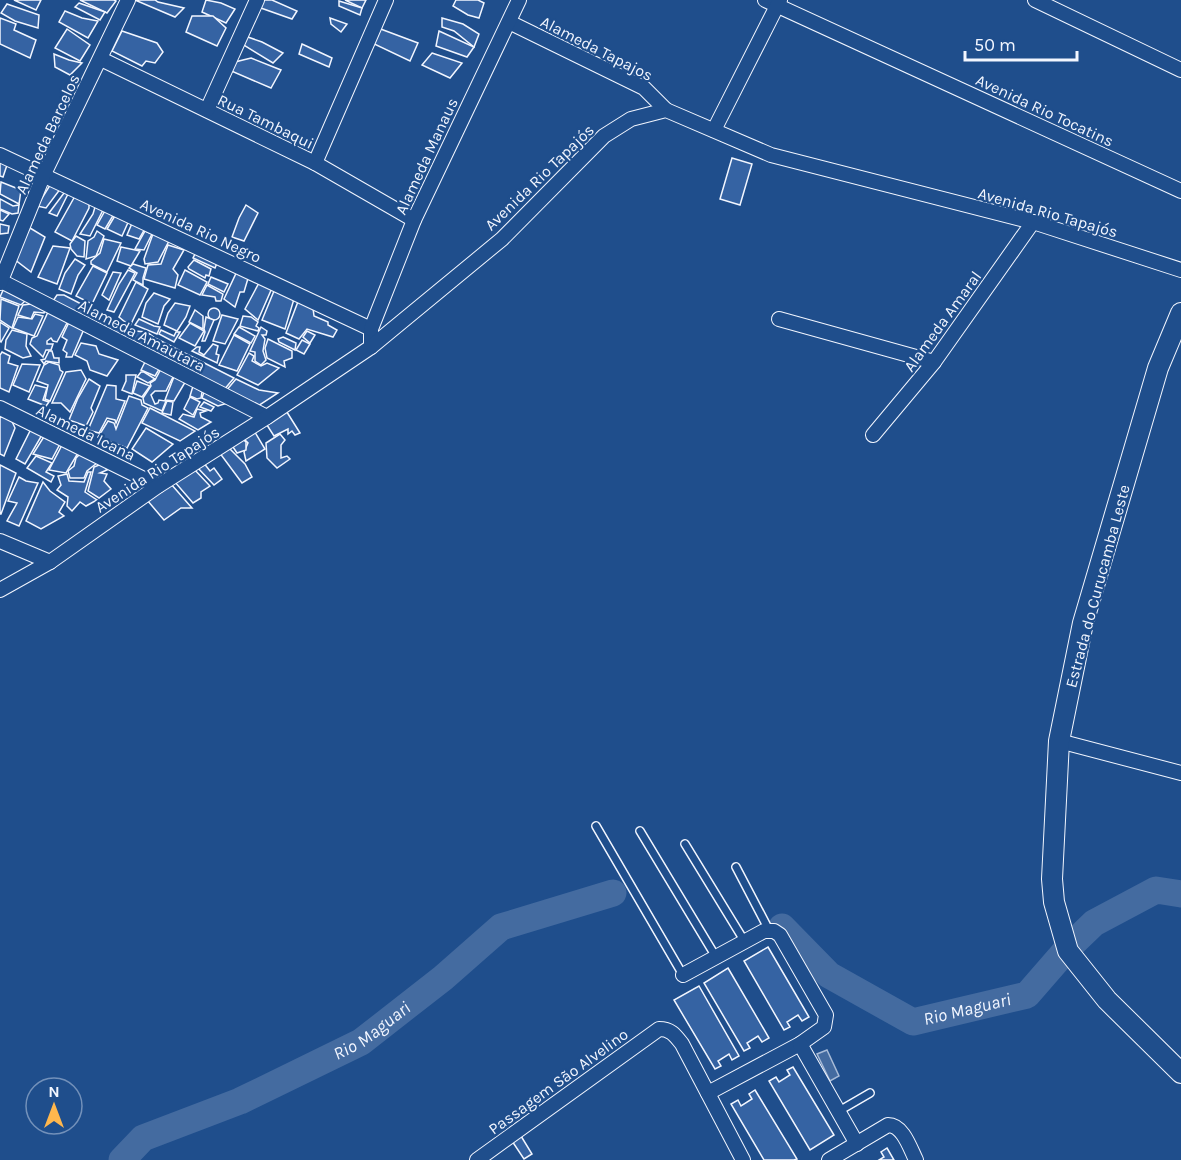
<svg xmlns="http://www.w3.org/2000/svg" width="1181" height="1160" viewBox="0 0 1181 1160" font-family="Karla,sans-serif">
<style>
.water{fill:#446ba0;stroke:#a8bbd7;stroke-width:1.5}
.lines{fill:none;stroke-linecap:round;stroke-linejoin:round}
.river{stroke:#446ba0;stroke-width:27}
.building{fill:#3563a3;stroke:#f2f6ff;stroke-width:1.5}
.service-casing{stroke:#f2f6ff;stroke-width:10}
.minor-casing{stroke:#f2f6ff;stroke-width:16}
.secondary-casing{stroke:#f2f6ff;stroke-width:22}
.service{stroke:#1f4e8c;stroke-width:7}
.minor{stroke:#1f4e8c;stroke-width:14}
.secondary{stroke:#1f4e8c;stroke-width:20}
.labels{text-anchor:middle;stroke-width:4.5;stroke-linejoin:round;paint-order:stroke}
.street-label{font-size:16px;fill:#f2f6ff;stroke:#1f4e8c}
.water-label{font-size:18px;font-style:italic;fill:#f2f6ff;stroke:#1f4e8c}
</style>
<rect width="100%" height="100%" fill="#1f4e8c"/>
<polygon class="water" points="827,1050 839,1076 830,1081 817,1054"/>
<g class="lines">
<g class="river">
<path id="s1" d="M782,927L829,975L913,1022L1027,995L1067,949L1094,923L1156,890L1181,894"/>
<path id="s2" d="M122,1160L143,1138L240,1101L361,1042L443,978L501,927L613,893"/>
</g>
</g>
<g class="building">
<polygon points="14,0 41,0 36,10"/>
<polygon points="80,0 114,0 116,1 107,13"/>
<polygon points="135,0 155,0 158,2 184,8 175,17"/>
<polygon points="206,0 221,3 235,9 226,23 202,12"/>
<polygon points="261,0 272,0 297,11 292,19 258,7"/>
<polygon points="345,0 366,0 362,8"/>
<polygon points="456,0 478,0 484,3 479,18 468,15 453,6"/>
<polygon points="339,1 362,8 360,15 339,6"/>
<polygon points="79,3 105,12 100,20 75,7"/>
<polygon points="7,4 39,15 38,28 15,21 1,13"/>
<polygon points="65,11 82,18 98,21 88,38 59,22"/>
<polygon points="192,16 213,16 226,28 217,46 186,32"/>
<polygon points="0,18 16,24 14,30 36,40 30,58 0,44"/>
<polygon points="330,18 347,24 341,32 331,24"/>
<polygon points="442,18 463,24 479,34 474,47 454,31 442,27"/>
<polygon points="378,28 418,43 410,61 370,42"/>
<polygon points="67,29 90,45 80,61 55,48"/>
<polygon points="122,31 157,43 163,52 155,63 146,61 142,66 112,51"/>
<polygon points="439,31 474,47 467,57 436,46"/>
<polygon points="245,36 262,42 283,53 273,63 242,44"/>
<polygon points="302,44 332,58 329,67 299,54"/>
<polygon points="432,53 462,63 450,78 422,65"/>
<polygon points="54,54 69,60 82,63 70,75 55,67"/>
<polygon points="251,58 281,70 271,88 229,70 235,62"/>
<polygon points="732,158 752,164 740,205 720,199"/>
<polygon points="0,161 7,165 3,177 0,176"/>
<polygon points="1,182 21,190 19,204 0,194"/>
<polygon points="52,182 61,188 46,208 37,206"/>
<polygon points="67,189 68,194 57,216 49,213"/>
<polygon points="75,196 89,199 89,208 72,241 55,232"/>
<polygon points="0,199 13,206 19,205 18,213 12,214 0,209"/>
<polygon points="97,200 106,204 90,236 80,234 93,214"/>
<polygon points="246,205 258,213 244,241 232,237 239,218"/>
<polygon points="106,209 114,214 105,229 97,225"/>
<polygon points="0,210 9,214 3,221 0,220"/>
<polygon points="116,214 130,218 122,236 107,229"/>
<polygon points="133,221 147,225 139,239 127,235"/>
<polygon points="0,224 9,226 8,233 0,234"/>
<polygon points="30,228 45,237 31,272 14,259"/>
<polygon points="97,231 104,236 96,256 86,259 88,241 94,237"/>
<polygon points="145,231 152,234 144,250 135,249"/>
<polygon points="154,231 170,239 158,262 145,264 144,259"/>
<polygon points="76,236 85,241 84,257 77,256 71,249 70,244"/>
<polygon points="104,239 121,243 107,272 91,264 91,261 100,253"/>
<polygon points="168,245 184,250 173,269 178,275 175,288 144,279 148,265 161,264"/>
<polygon points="53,246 70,248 57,284 38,277"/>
<polygon points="121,247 140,251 131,266 117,261"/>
<polygon points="196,252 219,258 215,268 193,258"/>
<polygon points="75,259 85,265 78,275 71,294 59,289 65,273"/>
<polygon points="194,260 211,269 209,276 206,275 205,278 189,269 188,267"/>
<polygon points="133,264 146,268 143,278 143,285 133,280 137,273 129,268"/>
<polygon points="93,266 107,273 92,304 76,296"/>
<polygon points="239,267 249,275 244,292 240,292 235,307 224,299"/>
<polygon points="128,270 135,273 114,312 107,310 119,284"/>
<polygon points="185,270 207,282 200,295 178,285"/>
<polygon points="113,272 121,273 109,300 102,295"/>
<polygon points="211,277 228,284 224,292 208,284"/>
<polygon points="260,281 272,288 258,320 245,309"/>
<polygon points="136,282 148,289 130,326 119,317"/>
<polygon points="207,285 223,294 221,301 216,301 215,297 202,295"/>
<polygon points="4,288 27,299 21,305 0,297"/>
<polygon points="274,291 294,299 285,329 262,320"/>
<polygon points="154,293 170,299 164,306 158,324 142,317 146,303"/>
<polygon points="57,295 64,295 133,331 125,341 53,301"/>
<polygon points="1,299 19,306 12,328 0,320"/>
<polygon points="299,299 313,308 314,316 328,322 328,325 337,330 333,337 307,329 299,339 286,333"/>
<polygon points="30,302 46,308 44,313 34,312 31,319 18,315 23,305 30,304"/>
<polygon points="175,303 190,306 186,317 177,331 164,325 168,313"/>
<circle cx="214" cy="314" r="6"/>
<polygon points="195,310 203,316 203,329 189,322"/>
<polygon points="48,312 68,321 57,342 53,341 51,338 47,341 47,344 53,344 51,350 46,350 43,357 30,344 32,338 37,336"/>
<polygon points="35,314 43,316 34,336 13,328 18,317 32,319"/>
<polygon points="222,315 238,319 225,344 213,341"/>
<polygon points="243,316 251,317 258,322 256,326 259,328 258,331 240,326"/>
<polygon points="206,317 214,320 205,341 202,341 205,332 204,329"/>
<polygon points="139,319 154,326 160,327 157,334 135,325"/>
<polygon points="70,320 84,329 72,357 66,357 67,353 63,350 67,340 62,337"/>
<polygon points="0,322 9,328 1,342 0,341"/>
<polygon points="190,323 204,331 195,346 179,338"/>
<polygon points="239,327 255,336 251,343 234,334"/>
<polygon points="261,327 267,331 266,335 262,335 265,339 263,351 266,360 261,365 255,361 255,352 250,351"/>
<polygon points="12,330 27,334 26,346 31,356 23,358 5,349 6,340"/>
<polygon points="161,330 174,336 176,332 180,332 174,342 159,334"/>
<polygon points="135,331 147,332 155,338 234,378 223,391 129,341"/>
<polygon points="307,331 315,335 310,343 303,337"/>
<polygon points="234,335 250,344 237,371 219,365"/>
<polygon points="283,337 296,343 295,350 279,342 278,339"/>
<polygon points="268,339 292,351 292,358 284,361 285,367 267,358 265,348"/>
<polygon points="302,340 310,344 304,354 296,350"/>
<polygon points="81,343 96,346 99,354 118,360 107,376 90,370 87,361 75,355"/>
<polygon points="213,344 218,346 216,354 219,355 217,363 192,351 197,347 200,347 199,352 204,355"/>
<polygon points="49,351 52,351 54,358 59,358 59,363 46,361 44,364 41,360 45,359"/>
<polygon points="2,352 10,356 8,363 18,366 9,392 0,388 0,355"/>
<polygon points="249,353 254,356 252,361 261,366 267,363 279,368 258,385 237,375"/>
<polygon points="147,358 161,366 155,376 141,370"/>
<polygon points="49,362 59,365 60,370 63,372 50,401 45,399 48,385 37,381 44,365"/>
<polygon points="22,364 40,365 29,392 13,385"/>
<polygon points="162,367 175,373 166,391 155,391 151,395 155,404 158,403 159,400 166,401 162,411 144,403 143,398 151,386 150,383 155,380"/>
<polygon points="81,370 86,379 70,412 61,403 52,403 66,372"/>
<polygon points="141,372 144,372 155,379 148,383 137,377"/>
<polygon points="175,374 187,379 174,401 165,400"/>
<polygon points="126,375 136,375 132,394 122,390 126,381"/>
<polygon points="89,379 100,386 91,408 93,412 86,426 69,420 78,398"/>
<polygon points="236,379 259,390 278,393 255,408 225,392"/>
<polygon points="137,381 150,386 142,397 133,393"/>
<polygon points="35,385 47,388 43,400 49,402 46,406 28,399"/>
<polygon points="107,385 116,386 116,399 125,401 116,423 115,420 107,418 99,433 88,430"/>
<polygon points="193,386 202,392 201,398 197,399 190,396"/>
<polygon points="204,392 234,401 218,406 202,398"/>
<polygon points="129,396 141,400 142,405 148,408 127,448 98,437 108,421 114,423 116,429"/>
<polygon points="190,397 200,402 193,415 184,409"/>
<polygon points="167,401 173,402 171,415 162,413"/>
<polygon points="204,402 214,407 211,411 200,407"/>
<polygon points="150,408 195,431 180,441 142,423"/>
<polygon points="197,409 206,411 200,413 201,417 211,422 198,430 179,419 183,414 194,417"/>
<polygon points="285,409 300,433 295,435 292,431 288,434 288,429 274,436 265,422"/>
<polygon points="0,417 10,417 15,428 4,456 0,454"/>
<polygon points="146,428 173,444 152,462 132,449"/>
<polygon points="31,429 42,435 25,464 16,459"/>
<polygon points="253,429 265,449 246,461 244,452 248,443 242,437"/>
<polygon points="280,434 285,440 281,445 281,458 287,456 290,459 277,468 267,458 266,443"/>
<polygon points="45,435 60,444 52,459 33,454"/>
<polygon points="241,438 246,442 246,450 237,453 231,444"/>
<polygon points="62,445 78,453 66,473 49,470"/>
<polygon points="228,447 245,464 252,477 242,483 219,452"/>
<polygon points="80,454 97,463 87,471 84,478 70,478 68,471 74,466 76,458"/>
<polygon points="36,456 52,463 46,472 54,476 51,482 27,468"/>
<polygon points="203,462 210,471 214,468 222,479 214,485 197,467"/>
<polygon points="0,465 16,473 1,514 0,514"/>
<polygon points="99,465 104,466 107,470 100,473 107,474 104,481 111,489 99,498 88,491 94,467"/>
<polygon points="193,468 210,486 201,492 201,498 193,503 174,481"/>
<polygon points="88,472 91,472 85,492 97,500 86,506 80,502 72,511 67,506 68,497 57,490 61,485 58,476 67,474 69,481 84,482"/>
<polygon points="19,477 26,481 38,483 19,526 7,521 17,503 8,501"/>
<polygon points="43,482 50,491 65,502 59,512 64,516 41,529 26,521"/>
<polygon points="171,484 192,508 181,508 164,520 147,500"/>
<polygon points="768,947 809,1017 802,1021 798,1015 787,1022 790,1027 784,1030 744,961"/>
<polygon points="728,968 769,1038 762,1042 758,1036 747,1043 750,1048 744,1051 704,983"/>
<polygon points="699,986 739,1056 732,1060 729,1054 718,1061 721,1066 715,1069 674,1000"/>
<polygon points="793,1067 834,1135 810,1150 769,1081 776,1077 779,1082 790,1075 787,1070"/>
<polygon points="755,1090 797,1159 794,1160 764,1160 731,1104 738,1100 741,1106 752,1099 749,1094"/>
<polygon points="521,1136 532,1154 524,1159 512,1141"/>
<polygon points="887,1148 894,1160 879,1160 884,1157 881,1152"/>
</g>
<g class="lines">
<g class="service-casing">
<g id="service">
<polyline points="596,826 683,975"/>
<polyline points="640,831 716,957"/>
<polyline points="685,844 745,942"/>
<polyline points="736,867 769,930"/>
<polyline points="839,1111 870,1093"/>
</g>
</g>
<g class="minor-casing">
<g id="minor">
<polyline points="765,0 1181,191"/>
<polyline points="1035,0 1181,70"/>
<polyline points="509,22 644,88 666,110"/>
<polyline points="101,59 315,163 414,220"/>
<polyline points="207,110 257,0"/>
<polyline points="714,130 780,0"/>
<polyline points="0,155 371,329 371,347"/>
<polyline points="315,163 386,0"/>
<polyline points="1,281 267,417"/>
<polyline points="0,283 44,174 128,0"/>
<polyline points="779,319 934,362"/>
<polyline points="371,329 414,220 519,0"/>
<polyline points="0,408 158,486"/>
<polyline points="873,435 934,362 1033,222"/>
<polyline points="0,541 50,562"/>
<polyline points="0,590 50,562 158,486 267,417 371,347 502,239 604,136 631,119 666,110 771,155 1033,222 1181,270"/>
<polyline points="1059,741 1181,773"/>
<polyline points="683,975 764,931 774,931 780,935 826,1015 824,1027 800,1044 708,1093"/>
<polyline points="800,1044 857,1144"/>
<path d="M477,1160L659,1029C671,1029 675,1035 682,1044L743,1160"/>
<path d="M829,1160L888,1125C903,1125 910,1148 916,1160"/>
</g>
</g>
<g class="secondary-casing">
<polyline id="secondary" points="1181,313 1158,368 1083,623 1059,741 1052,879 1054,902 1068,951 1107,1000 1181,1073"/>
</g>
<use href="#service" class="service"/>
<use href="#minor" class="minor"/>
<use href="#secondary" class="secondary"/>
</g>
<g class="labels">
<g class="street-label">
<text transform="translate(597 48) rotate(27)" y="6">Alameda Tapajos</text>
<text transform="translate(1045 110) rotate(25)" y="6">Avenida Rio Tocatins</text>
<text transform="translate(266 121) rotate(26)" y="6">Rua Tambaqui</text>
<text transform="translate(47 134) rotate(-65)" y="6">Alameda Barcelos</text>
<text transform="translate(426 156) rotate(-65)" y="6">Alameda Manaus</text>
<text transform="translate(539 177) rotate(-44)" y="6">Avenida Rio Tapajós</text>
<text transform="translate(1048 212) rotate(16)" y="6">Avenida Rio Tapajós</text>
<text transform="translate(201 230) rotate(25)" y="6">Avenida Rio Negro</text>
<text transform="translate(942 321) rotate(-54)" y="6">Alameda Amaral</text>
<text transform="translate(142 335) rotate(27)" y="6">Alameda Amautara</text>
<text transform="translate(86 432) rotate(26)" y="6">Alameda Icana</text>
<text transform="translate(157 469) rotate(-33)" y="6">Avenida Rio Tapajós</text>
<text transform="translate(1097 586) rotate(-75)" y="6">Estrada do Curucamba Leste</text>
<text transform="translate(558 1081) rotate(-36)" y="6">Passagem São Alvelino</text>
</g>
<g class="water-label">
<text dy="6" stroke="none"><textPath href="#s1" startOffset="219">Rio Maguari</textPath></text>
<text dy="6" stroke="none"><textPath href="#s2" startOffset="284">Rio Maguari</textPath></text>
</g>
</g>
<g transform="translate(54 1106)"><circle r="28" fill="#1f4e8c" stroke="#7391ba" stroke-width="1.5"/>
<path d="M0-4.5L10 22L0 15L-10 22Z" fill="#ffb74d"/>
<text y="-9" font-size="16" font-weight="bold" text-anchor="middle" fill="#f2f6ff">N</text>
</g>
<path d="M965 51v9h112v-9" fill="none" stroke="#f2f6ff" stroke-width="3"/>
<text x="974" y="51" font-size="18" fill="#f2f6ff" stroke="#1f4e8c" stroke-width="4.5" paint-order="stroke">50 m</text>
</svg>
